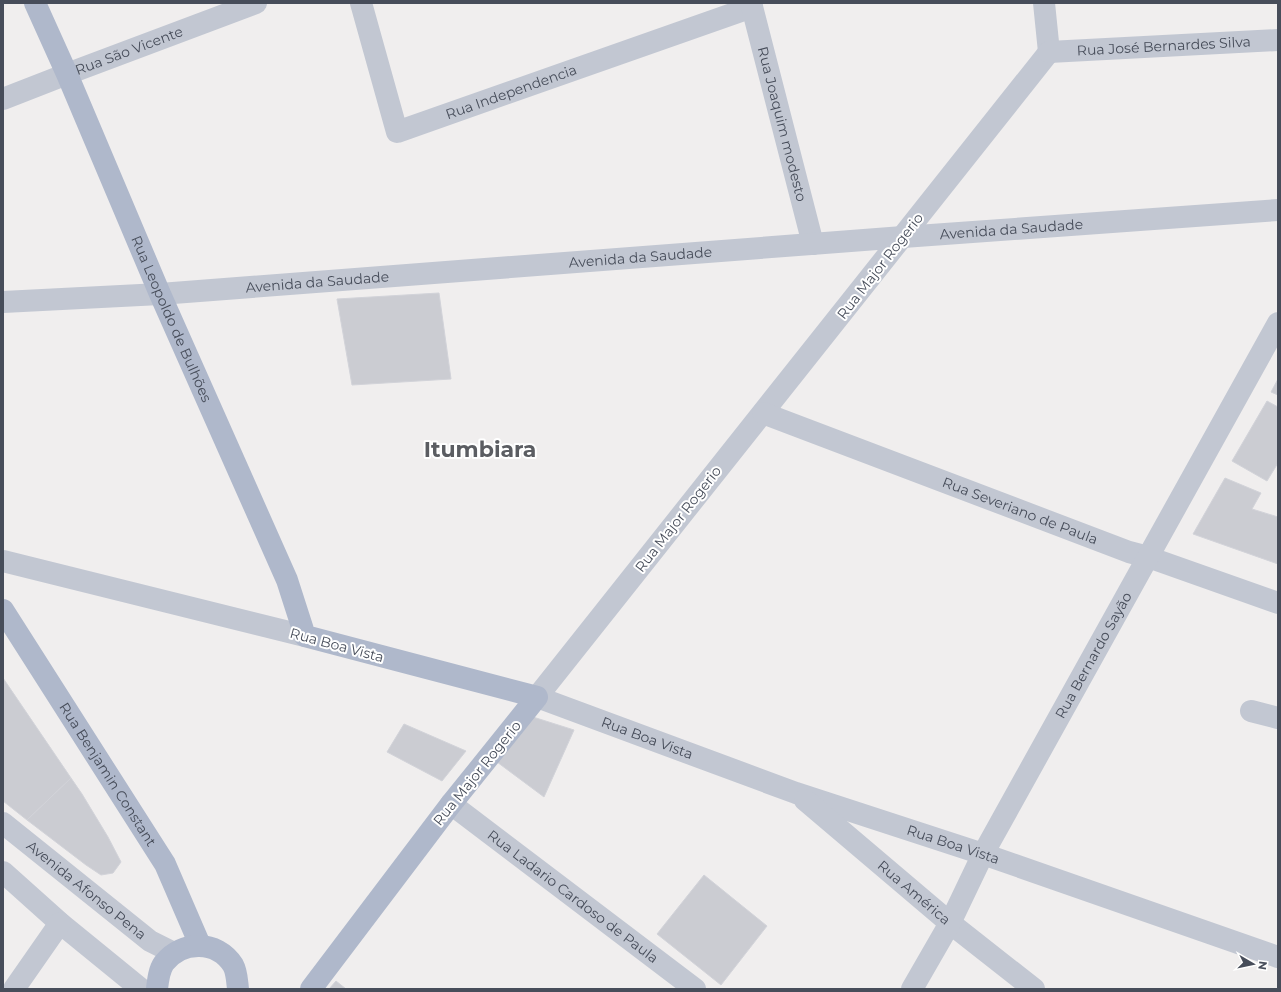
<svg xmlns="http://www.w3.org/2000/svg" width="1281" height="992" viewBox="0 0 1281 992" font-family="Montserrat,sans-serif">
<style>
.building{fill:#cbccd2;stroke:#d2d3d9}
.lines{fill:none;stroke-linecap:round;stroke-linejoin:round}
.minor{stroke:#c2c7d2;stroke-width:22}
.major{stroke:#afb8cb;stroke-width:22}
.labels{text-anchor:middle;stroke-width:4;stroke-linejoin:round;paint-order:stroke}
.street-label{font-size:14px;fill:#474d5a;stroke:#fff}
.town-label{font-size:22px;font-weight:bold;fill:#5b5d62;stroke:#fff}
</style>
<rect width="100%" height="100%" fill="#f0eeee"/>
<g class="building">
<polygon points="439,293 451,379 352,385 337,299"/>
<polygon points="1278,379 1278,395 1271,392"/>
<polygon points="1267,401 1278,407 1278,463 1267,481 1232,461"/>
<polygon points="1225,478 1261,493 1252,509 1278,517 1278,564 1193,534"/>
<polygon points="3,678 71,778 27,820 3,801"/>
<polygon points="533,717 574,730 544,797 497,762"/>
<polygon points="404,724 466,751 442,781 387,752"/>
<polygon points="71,778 82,794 108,837 121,862 113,873 101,875 86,865 27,820"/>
<polygon points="704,875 767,926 721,985 657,934"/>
<polygon points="336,981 346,989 329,989"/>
</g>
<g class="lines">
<g class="minor">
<path id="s1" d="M361,3L397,132L752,7"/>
<path id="s2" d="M751,3L813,244"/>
<polyline points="1044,3 1049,52"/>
<path id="s3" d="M1049,52L537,697L796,793L983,854L1278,957"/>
<path id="s4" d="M1049,52L1278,40"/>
<path id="s5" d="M3,99L67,74L256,3"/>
<path id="s6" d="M3,302L160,294L903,237L1278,210"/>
<path id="s7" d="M763,413L1129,552L1148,557L1278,603"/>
<polyline points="3,561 305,636"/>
<polyline points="1251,711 1278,718"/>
<path id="s8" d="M805,800L950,923L1034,989"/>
<path id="s9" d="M451,804L695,989"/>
<path id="s10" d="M3,823L150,941L174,953"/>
<polyline points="3,872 60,923 141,989"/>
<polyline points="14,989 60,923"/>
<path id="s11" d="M912,989L950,923L983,854L1278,323"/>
</g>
<g class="major">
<path id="s12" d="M35,3L67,74L160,294L287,580L305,636L537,697L451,804L311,989"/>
<path id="s13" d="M3,610L165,864L200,945"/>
<path d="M157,989C158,980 159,970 164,963C182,940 217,940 233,965C237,972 237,981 238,989"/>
</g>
</g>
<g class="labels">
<g class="street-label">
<text dy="5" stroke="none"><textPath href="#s4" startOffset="115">Rua José Bernardes Silva</textPath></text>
<text dy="5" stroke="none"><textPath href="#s5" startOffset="135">Rua São Vicente</textPath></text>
<text dy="5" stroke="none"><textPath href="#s1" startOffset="255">Rua Independencia</textPath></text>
<text dy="5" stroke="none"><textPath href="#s2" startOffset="125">Rua Joaquim modesto</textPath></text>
<text dy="5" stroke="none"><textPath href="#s6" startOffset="1011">Avenida da Saudade</textPath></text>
<text dy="5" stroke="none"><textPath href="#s6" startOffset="639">Avenida da Saudade</textPath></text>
<text transform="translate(880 266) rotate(-52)" y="5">Rua Major Rogerio</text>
<text dy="5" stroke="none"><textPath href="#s6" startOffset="315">Avenida da Saudade</textPath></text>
<text dy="5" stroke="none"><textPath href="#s12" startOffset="344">Rua Leopoldo de Bulhões</textPath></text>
<text dy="5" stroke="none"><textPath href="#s7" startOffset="275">Rua Severiano de Paula</textPath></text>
<text transform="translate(678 519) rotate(-52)" y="5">Rua Major Rogerio</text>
<text transform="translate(337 645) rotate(15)" y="5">Rua Boa Vista</text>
<text dy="5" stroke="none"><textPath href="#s11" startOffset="380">Rua Bernardo Sayão</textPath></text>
<text dy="5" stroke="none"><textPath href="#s3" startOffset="941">Rua Boa Vista</textPath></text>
<text transform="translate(477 773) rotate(-51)" y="5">Rua Major Rogerio</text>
<text dy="5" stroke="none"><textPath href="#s13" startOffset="195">Rua Benjamin Constant</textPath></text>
<text dy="5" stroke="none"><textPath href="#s3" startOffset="1265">Rua Boa Vista</textPath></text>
<text dy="5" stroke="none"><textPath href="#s10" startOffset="107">Avenida Afonso Pena</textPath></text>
<text dy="5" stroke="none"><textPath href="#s8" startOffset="143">Rua América</textPath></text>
<text dy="5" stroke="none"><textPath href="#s9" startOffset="153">Rua Ladario Cardoso de Paula</textPath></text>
</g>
<g class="town-label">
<text x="480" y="457">Itumbiara</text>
</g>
</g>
<rect width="1281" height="992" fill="none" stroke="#474d5a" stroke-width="8"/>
<g transform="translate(1253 964) rotate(99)" stroke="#ffffff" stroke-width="3" paint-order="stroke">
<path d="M0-3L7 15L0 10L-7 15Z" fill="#474d5a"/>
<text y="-6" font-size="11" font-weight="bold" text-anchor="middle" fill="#474d5a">N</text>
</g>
</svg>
